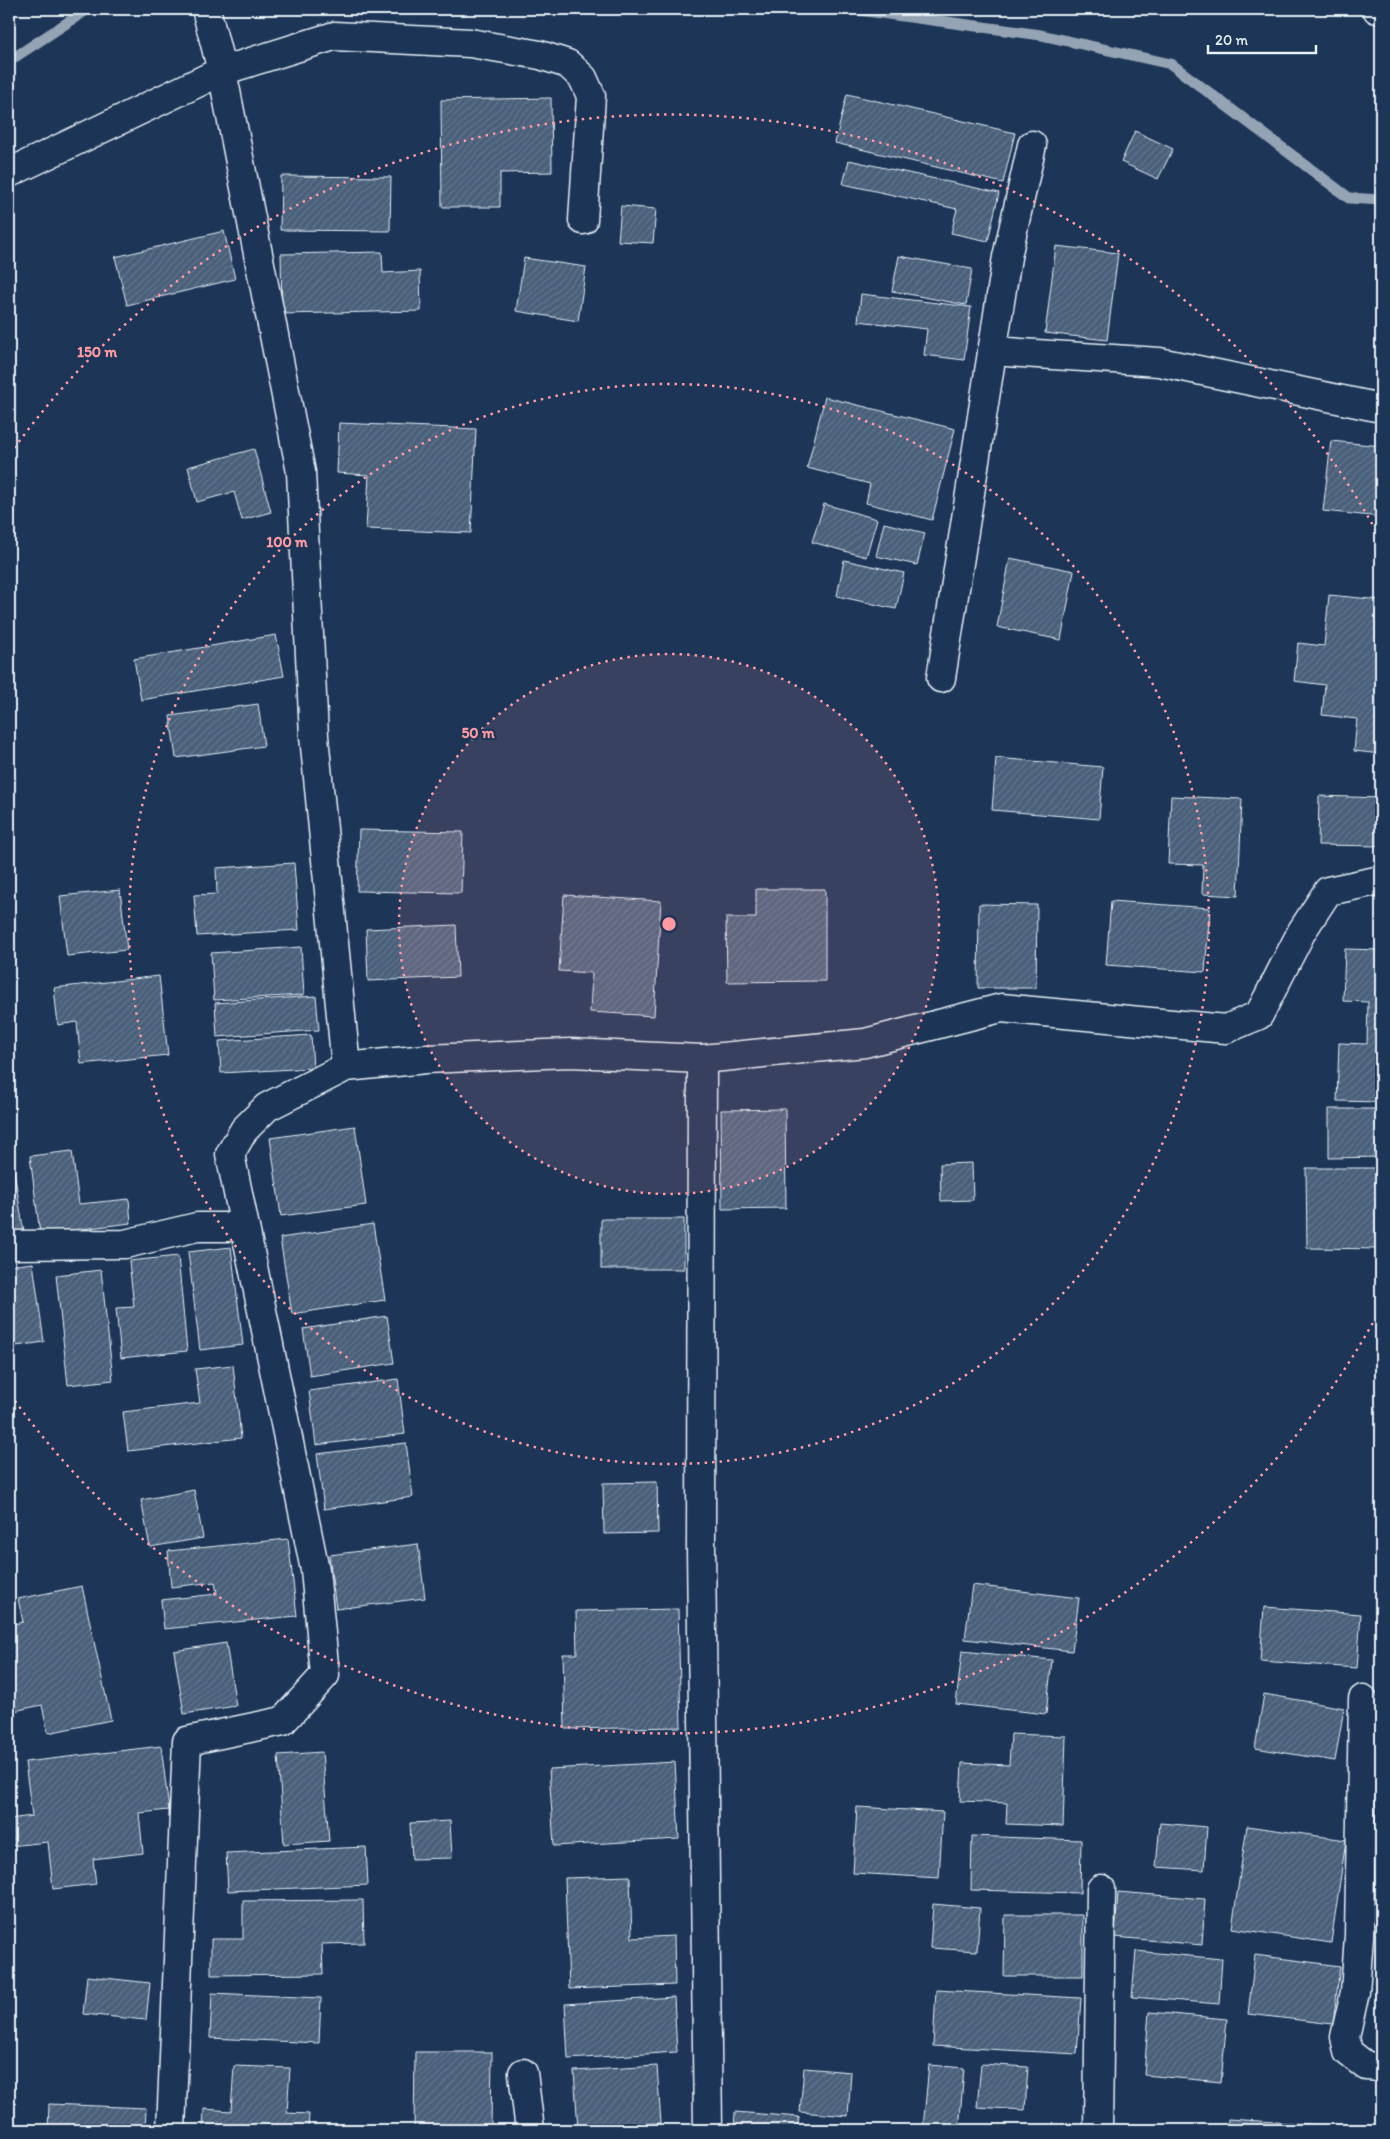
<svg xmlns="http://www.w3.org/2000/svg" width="1390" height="2139" viewBox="0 0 1390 2139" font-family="Itim,sans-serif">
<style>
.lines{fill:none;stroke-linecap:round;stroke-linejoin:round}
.stream{stroke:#95a4b5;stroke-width:11}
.building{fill:url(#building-hatch);stroke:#e8f1f8}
.minor-casing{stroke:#e8f1f8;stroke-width:31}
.minor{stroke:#1d3557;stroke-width:28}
.ring{fill:none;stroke:#ff9aa2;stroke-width:2.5;stroke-dasharray:2.5 5}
.centre{fill:#ff9aa2;stroke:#1d3557;stroke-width:2.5}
.ring-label{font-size:15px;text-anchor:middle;font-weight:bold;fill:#ff9aa2;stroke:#1d3557;stroke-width:4.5;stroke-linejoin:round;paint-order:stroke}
</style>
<defs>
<pattern id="building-hatch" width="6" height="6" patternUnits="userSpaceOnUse" patternTransform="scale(1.25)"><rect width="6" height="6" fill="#495e7a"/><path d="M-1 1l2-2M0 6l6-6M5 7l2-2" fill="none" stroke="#63768e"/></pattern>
</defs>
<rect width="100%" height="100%" fill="#1d3557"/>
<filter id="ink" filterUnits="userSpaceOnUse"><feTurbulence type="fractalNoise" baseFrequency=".02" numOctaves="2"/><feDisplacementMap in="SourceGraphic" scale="10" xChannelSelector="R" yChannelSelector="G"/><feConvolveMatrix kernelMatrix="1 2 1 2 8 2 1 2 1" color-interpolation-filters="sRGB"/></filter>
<g filter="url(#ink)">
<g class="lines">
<g class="stream">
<polyline points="852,9 1041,35 1171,64 1349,198 1381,200"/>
<polyline points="9,61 88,9"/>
</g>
</g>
<g class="building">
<polygon points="847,94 1015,133 1003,183 835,143"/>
<polygon points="551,98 552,172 500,173 500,207 442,207 441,100"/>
<polygon points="1135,131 1173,149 1158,179 1121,162"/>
<polygon points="849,160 999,193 988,241 951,233 957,209 843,184"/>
<polygon points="281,176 391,177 390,231 280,230"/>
<polygon points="621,206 656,209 653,243 618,241"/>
<polygon points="224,231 235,279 127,305 115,257"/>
<polygon points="1056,246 1118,253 1107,340 1045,333"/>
<polygon points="382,252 383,273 420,271 421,311 282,314 281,254"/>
<polygon points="899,256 972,269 966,305 892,291"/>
<polygon points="524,258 586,267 578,321 516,311"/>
<polygon points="861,294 971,307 964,360 924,355 927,329 858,321"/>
<polygon points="825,397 955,429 932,520 866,503 870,484 807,468"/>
<polygon points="339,423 476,429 471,533 366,529 369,475 337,473"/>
<polygon points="1331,441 1381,446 1381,517 1323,511"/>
<polygon points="254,449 271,512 242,520 234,492 197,502 188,467"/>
<polygon points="824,504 877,519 866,557 812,542"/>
<polygon points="884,523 925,533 917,565 876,556"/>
<polygon points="1010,558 1074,571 1061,640 997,627"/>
<polygon points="844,560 904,573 896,609 837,596"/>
<polygon points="1329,595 1381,600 1381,754 1354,751 1357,719 1322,715 1325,685 1294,681 1298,643 1324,646"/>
<polygon points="276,635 284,676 141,700 134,659"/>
<polygon points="258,704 264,746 176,758 170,716"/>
<polygon points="996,758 1103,767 1099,819 992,810"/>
<polygon points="1171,796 1242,799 1238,896 1202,894 1203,865 1168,864"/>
<polygon points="1319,796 1381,798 1381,846 1318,845"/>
<polygon points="359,830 463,832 461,893 357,891"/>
<polygon points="294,863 299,930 197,936 194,895 217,894 216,868"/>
<polygon points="756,889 825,889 825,981 727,982 726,918 756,918"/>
<polygon points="120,890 127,950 67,956 60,896"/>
<polygon points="564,895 661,901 654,1016 590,1012 592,973 559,971"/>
<polygon points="1111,901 1210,908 1205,972 1106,965"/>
<polygon points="979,904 1037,905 1036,988 978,988"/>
<polygon points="456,925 458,977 368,981 366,929"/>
<polygon points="301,947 304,995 214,1000 211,953"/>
<polygon points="1345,949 1381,950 1381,1102 1337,1101 1339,1043 1367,1044 1368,1002 1343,1001"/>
<polygon points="159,976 168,1055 81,1064 77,1022 58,1025 54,988"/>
<polygon points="316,996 319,1030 217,1037 215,1003"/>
<polygon points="311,1035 313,1068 221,1073 219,1041"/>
<polygon points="785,1109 786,1208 722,1209 721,1110"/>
<polygon points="1329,1109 1381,1109 1381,1157 1329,1158"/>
<polygon points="355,1126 366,1205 281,1216 270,1138"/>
<polygon points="72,1151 79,1204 129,1199 131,1223 40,1234 30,1156"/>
<polygon points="972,1163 973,1200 941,1201 940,1164"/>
<polygon points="13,1165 24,1233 9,1235 9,1166"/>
<polygon points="1306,1168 1381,1168 1381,1249 1307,1248"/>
<rect x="601" y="1219" width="83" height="50"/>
<polygon points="373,1224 385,1300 292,1314 280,1238"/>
<polygon points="231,1247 243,1345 200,1350 188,1252"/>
<polygon points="178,1256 187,1351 121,1358 116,1308 134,1307 129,1261"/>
<polygon points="33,1263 44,1342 9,1347 9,1266"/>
<polygon points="101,1270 113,1380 68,1385 56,1275"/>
<polygon points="387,1316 394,1363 310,1376 303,1329"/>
<polygon points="233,1365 241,1438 128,1451 123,1412 200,1403 195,1369"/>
<polygon points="398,1379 405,1434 316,1445 309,1391"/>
<polygon points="406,1443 413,1497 324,1509 317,1454"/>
<polygon points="657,1482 658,1533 604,1534 603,1483"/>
<polygon points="194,1490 203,1538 150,1547 141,1500"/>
<polygon points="288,1539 297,1616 164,1629 161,1600 217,1594 215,1582 171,1587 168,1551"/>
<polygon points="418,1544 425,1598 336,1609 329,1555"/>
<polygon points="972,1585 1079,1598 1072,1651 965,1639"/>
<polygon points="82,1586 111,1720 48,1733 42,1705 9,1712 9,1625 23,1622 18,1599"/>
<polygon points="1264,1607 1361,1614 1357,1668 1260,1661"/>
<polygon points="678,1609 681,1727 565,1729 563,1654 577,1654 576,1611"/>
<polygon points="226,1643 236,1706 184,1714 174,1651"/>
<polygon points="962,1651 1052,1660 1046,1714 956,1704"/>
<polygon points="1264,1694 1344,1708 1335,1761 1255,1748"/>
<polygon points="1011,1734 1066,1736 1063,1826 1006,1824 1007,1803 960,1801 962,1763 1009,1765"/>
<polygon points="161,1746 169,1810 139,1813 143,1853 93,1859 96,1884 53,1889 48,1842 9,1846 9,1819 32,1816 25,1762"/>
<polygon points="322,1752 329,1841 284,1844 278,1755"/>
<polygon points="675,1762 679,1839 554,1846 549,1769"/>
<polygon points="857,1807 943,1812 939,1878 853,1873"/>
<polygon points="450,1821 452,1858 412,1859 410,1823"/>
<polygon points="1160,1823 1207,1827 1204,1870 1156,1867"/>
<polygon points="1247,1826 1346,1840 1331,1943 1232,1928"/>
<polygon points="972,1836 1081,1840 1080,1893 971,1890"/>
<polygon points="366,1847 368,1885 228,1891 226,1853"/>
<rect x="9" y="1872" width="1" height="51"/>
<polygon points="630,1876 632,1938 674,1936 675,1985 569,1989 565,1878"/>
<polygon points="1118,1892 1205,1899 1202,1945 1115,1937"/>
<polygon points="363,1900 364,1943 322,1944 323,1974 211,1975 211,1939 243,1939 243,1901"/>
<polygon points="933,1904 980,1908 977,1951 930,1948"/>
<rect x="1377" y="1914" width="4" height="39"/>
<polygon points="1005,1915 1083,1915 1083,1976 1004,1976"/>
<polygon points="1136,1951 1222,1959 1219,2004 1132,1997"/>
<polygon points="1255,1955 1340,1966 1333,2024 1248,2014"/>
<polygon points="87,1976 150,1983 146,2020 83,2014"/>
<polygon points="936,1990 1081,1998 1077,2054 933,2046"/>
<polygon points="212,1993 321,1998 319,2043 210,2038"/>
<polygon points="674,1997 677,2052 568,2059 565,2004"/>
<polygon points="1149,2012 1227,2019 1221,2082 1144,2075"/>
<polygon points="415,2052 492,2052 491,2125 516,2125 515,2130 414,2130"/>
<polygon points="981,2064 1028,2067 1025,2110 977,2107"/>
<polygon points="929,2065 964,2068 959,2130 923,2128"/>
<polygon points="234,2066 290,2068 287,2113 309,2114 308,2130 203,2130 204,2109 231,2111"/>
<polygon points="657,2066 661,2123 578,2129 574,2071"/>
<polygon points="804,2068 851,2072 848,2116 800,2112"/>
<polygon points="49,2104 146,2108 145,2130 48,2130"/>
<polygon points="735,2112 799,2117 797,2130 734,2130"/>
<polygon points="1228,2119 1352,2127 1352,2130 1227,2130"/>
</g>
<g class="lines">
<g class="minor-casing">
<g id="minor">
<polyline points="206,9 222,71 301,472 314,736 346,1067"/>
<polyline points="1377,9 1381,10"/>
<polyline points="9,173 222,71 334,36 470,43 540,55 568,64 583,78 591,96 583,220"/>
<polyline points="992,351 1159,362 1381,408"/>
<polyline points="941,678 1007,257 1032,145"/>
<polyline points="702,1059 701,1548 708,2130"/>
<polyline points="9,1245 125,1244 197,1227 244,1227"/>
<polyline points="1363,1699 1359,1936 1355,1992 1345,2037 1348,2052 1366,2066 1381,2067"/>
<polyline points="523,2073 530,2130"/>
<polyline points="171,2130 187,1741 283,1721 325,1675 315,1570 230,1154 244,1130 267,1107 346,1067 426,1059 570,1053 702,1059 865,1043 1001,1008 1226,1029 1259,1015 1302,931 1328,891 1381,880"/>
<polyline points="1098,2130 1101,1889"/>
</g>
</g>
<use href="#minor" class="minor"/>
</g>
</g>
<circle cx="669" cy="924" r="270" fill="#ff9aa2" fill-opacity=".12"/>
<g class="ring">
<circle cx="669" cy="924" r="270"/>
<circle cx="669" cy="924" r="540"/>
<path d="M1380 1310A809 809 0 0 1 10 1394M10 454A809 809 0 0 1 1380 538"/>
</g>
<circle cx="669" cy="924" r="8" class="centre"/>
<g class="ring-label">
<text x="97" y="357">150 m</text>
<text x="287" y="547">100 m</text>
<text x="478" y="738">50 m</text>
</g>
<rect width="1390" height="2139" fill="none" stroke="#1d3557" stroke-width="30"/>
<rect x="15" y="15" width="1360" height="2109" fill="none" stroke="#e8f1f8" stroke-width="2" filter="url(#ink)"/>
<path d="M1208 45v8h108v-8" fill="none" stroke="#e8f1f8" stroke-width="2.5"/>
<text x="1215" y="45" font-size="15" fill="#e8f1f8" stroke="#1d3557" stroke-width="4" paint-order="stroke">20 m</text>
</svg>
